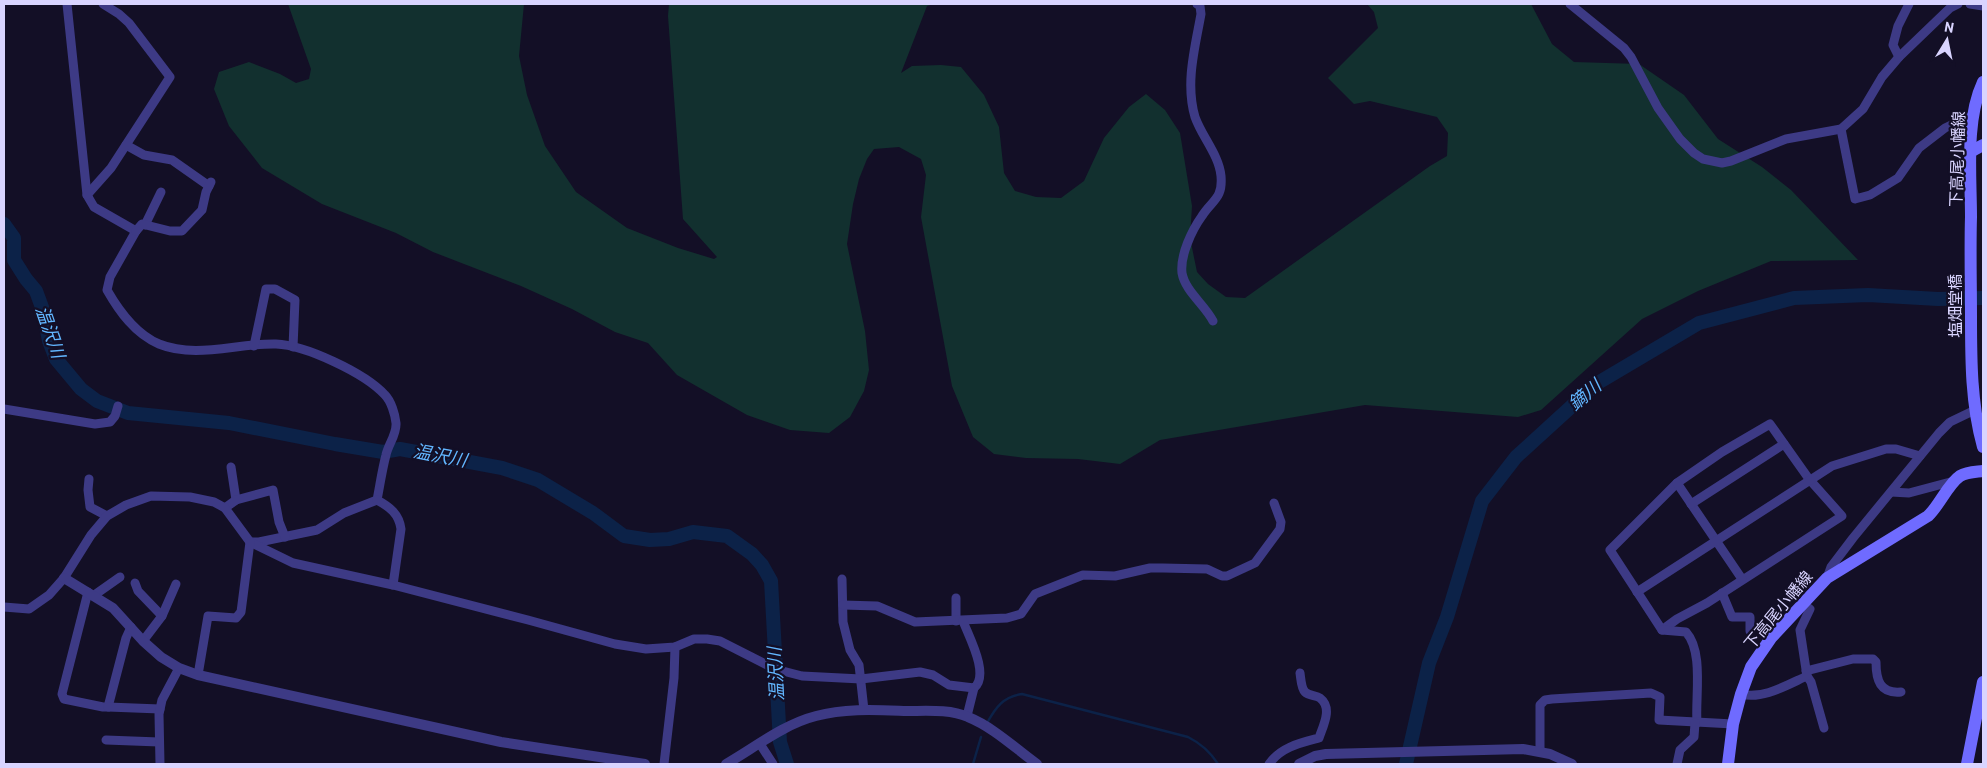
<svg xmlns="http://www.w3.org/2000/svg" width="1987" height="768" viewBox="0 0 1987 768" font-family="Barlow,'Noto Sans JP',sans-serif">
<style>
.green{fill:#12302f}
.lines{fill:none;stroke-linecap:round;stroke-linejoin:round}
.stream{stroke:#0c2248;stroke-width:2.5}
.river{stroke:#0c2248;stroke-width:14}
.minor{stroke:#3d3a85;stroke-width:9}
.tertiary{stroke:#3d3a85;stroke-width:10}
.secondary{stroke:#6f6bff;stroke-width:12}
.labels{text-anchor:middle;stroke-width:4.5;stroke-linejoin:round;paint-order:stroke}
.street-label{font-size:16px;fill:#d9d4ff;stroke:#130f26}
.water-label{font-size:18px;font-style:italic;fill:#62b6ff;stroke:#130f26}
</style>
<rect width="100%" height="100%" fill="#130f26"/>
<polygon class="green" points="288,4 524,4 519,56 527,95 545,146 576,192 627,228 678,248 714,259 717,257 683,219 668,16 669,4 934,4 927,6 901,73 912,66 941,65 961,67 984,95 999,127 1004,173 1015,191 1036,197 1061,198 1084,181 1104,138 1129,107 1146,94 1165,110 1180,133 1192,206 1190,238 1197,272 1208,284 1226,297 1245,298 1430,166 1447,156 1448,133 1437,117 1370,101 1354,104 1328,78 1378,28 1374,12 1367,4 1531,4 1552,44 1574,62 1639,64 1684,95 1718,139 1762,167 1791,190 1858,260 1771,261 1698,291 1642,319 1541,410 1518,417 1365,405 1160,440 1120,464 1078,459 1026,458 994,454 973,437 952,386 921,217 926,175 921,159 899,147 874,149 867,159 859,179 853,204 847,244 865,331 869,370 864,391 850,417 829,433 790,430 747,415 677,375 648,343 615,332 572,309 521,286 433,252 396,233 322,204 262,168 229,126 214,89 219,72 249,62 280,74 296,83 309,79 311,69"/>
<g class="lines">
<g class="stream">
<path d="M987,723C996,707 1003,697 1022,694L1188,737C1200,743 1211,753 1218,764"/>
<polyline points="973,764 981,737"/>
</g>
<g class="river">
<polyline points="4,224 14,238 14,260 26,279 36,291 43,310 49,341 56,359 81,389 97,401 128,413 229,423 335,444 383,452 400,449 502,468 538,480 593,513 624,536 650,540 669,539 693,532 727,536 752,554 762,565 771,581 780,742 787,764"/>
<polyline points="1406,764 1429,663 1447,617 1482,501 1516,457 1596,384 1699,323 1794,298 1868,295 1938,299 1983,298"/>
</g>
<g class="minor">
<path d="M67,4L87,195L94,207L136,231L110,277L107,290C119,311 135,334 159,344C196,359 237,343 276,344C305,345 365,373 385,395C391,401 395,414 396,423C397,434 388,445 386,455C382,470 380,485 377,500L344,513L317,530L259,542H252"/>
<path d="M1197,4L1200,6L1201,14C1195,48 1185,83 1195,117C1202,137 1219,155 1221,176C1223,199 1212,200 1202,216C1192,230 1180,255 1182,273C1185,291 1205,305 1213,321"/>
<polyline points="1570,4 1624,48 1631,57 1658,108 1680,139 1694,153 1703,159 1722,163 1731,161 1786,139 1841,129 1863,109 1882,77 1899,57 1950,8 1958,4"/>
<polyline points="1970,4 1983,6"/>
<polyline points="1899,57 1893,45 1898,26 1909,4"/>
<polyline points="1841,129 1855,199 1870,195 1898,178 1919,148 1945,128 1968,117"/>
<polyline points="126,145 144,155 172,160 209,186"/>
<polyline points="87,195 111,168 170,77 129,23 119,14 103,4"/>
<polyline points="145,225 161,192"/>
<polyline points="136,231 142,224 170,231 182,231 202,210 206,192 211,182"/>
<polyline points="254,346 266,289 275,289 295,300 293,347"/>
<polyline points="4,409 95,424 110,422 115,416 118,406"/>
<polygon points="1770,424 1809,479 1842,516 1707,603 1677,619 1662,630 1610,550 1677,483 1722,452"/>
<polyline points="231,467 236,500"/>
<polyline points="89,479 88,490 90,507 107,516"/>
<polyline points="1677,483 1742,579"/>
<polyline points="1891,492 1909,493 1954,481"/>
<path d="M377,500C390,507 399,514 401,529L393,585"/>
<polyline points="1691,504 1784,444"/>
<polyline points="225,508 236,500 273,490 279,522 285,537"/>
<polyline points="1827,578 1831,567 1853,538 1939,433 1950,422 1975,410"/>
<polyline points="842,579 843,622 850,650 859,665 864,710"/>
<polyline points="135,583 138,591 162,616"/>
<polyline points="88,592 62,694 64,699 103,707 108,707 126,638 131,627"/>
<polyline points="1637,592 1832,466 1886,449 1896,449 1920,456"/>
<polyline points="1722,593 1732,617 1750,617 1750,631"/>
<polyline points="93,596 120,577"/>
<polyline points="956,598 956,621"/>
<polyline points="843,605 877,606 915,622 1007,618 1021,614 1035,594 1083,575 1115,576 1150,568 1163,568 1207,569 1222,576 1227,576 1255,563 1280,529 1281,522 1274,503"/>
<path d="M4,607L29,609L49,595L64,578L91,535L107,516L126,505L151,496L190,497L214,502L225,508L250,542L293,563L393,585L528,620L615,644L646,649L675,647L694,639H707L720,641L775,669L802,676L861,679L920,672L933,675L949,685L974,688C990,675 969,637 963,621"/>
<path d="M1662,630L1686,632C1704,652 1695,697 1697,723"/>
<polyline points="143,641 162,616 176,584"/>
<path d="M1806,671L1853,659H1873L1876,662C1876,680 1880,694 1901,692"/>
<polyline points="198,675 208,616 236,618 241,612 250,542"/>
<polyline points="1807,676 1811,682 1824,728"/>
<path d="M1741,694C1762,700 1787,685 1807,676L1800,630L1810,609L1802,603"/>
<polyline points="108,707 160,709"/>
<polyline points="967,716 974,688"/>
<polyline points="106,740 159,742"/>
<polyline points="760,744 773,764"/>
<polyline points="1540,751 1540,705 1545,700 1552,699 1651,693 1660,697 1659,720 1733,724"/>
<polyline points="160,764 159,714 162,700 179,668"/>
<polyline points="664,764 674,678 675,647"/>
<path d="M1269,764C1281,747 1300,743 1319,738C1323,726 1333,708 1320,698C1316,695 1309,696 1305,692C1301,688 1301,679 1300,673"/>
<polyline points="1677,764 1680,750 1694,737 1695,723"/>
</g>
<g class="tertiary">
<polyline points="64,578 113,608 143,641 161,657 179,668 198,675 501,742 645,764"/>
<path d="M726,764C754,748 784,724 816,716C846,708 877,710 907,711C926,711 950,709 968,717C993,727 1015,748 1037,764"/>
<polyline points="1299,764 1315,756 1326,754 1523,749 1550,754 1572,764"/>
</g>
<g class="secondary">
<path d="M1983,82C1965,120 1971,175 1971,217C1970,250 1971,283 1971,316C1971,360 1971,404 1983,447"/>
<polyline points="1972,151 1983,145"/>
<path d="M1728,764L1733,724L1741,694L1751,667L1771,638L1827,578L1928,516C1939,506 1948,484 1960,476C1967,472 1976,472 1983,471"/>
<polyline points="1967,764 1983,682"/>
</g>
</g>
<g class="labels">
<g class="street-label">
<text transform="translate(1957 159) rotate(-88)" y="6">下高尾小幡線</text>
<text transform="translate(1955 306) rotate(-90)" y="6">塩畑堂橋</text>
<text transform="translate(1778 610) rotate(-50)" y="6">下高尾小幡線</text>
</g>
<g class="water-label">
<text transform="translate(50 332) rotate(71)" y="6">温沢川</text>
<text transform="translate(1585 395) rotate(-40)" y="6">鏑川</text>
<text transform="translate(440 456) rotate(11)" y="6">温沢川</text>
<text transform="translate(776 674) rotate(-93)" y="6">温沢川</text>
</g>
</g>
<rect width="1987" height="768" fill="none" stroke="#d9d4ff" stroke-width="10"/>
<g transform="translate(1947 40) rotate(10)" stroke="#130f26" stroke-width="4" paint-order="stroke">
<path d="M0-4L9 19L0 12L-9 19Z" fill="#d9d4ff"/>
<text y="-8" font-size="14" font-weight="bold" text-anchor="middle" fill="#d9d4ff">N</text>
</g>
</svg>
